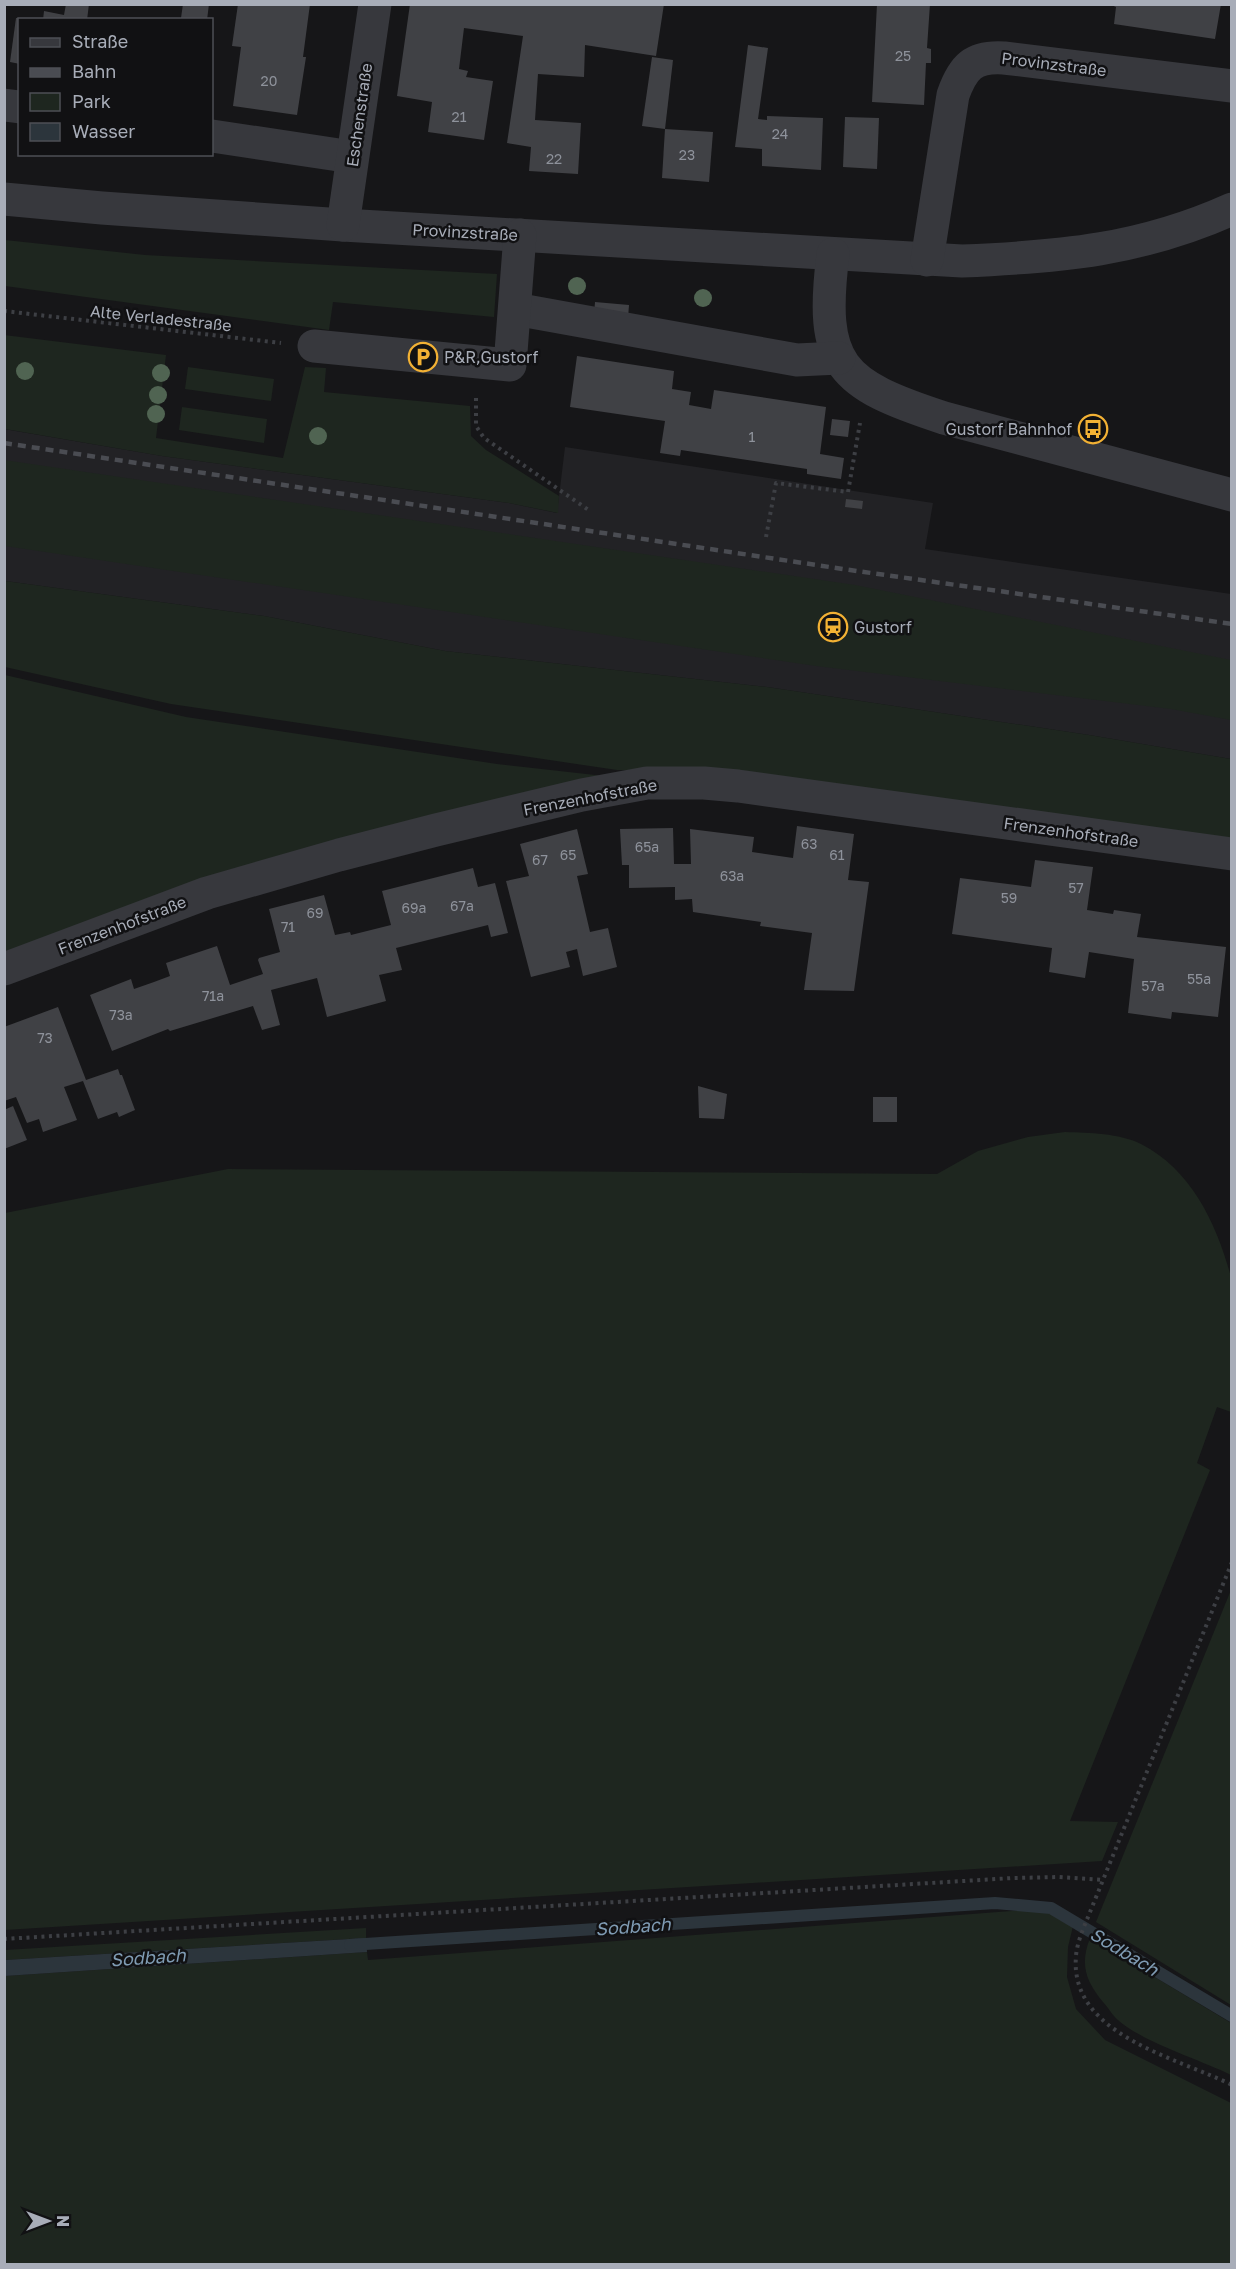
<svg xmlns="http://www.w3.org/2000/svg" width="1236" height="2269" viewBox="0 0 1236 2269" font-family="'Golos Text',sans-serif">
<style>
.built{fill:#222225}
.green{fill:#1e261f}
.water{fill:#2c353c}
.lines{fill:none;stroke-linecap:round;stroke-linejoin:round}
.stream{stroke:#2c353c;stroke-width:12}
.building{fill:#404145}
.path{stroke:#3d3f44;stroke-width:4;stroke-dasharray:3 4.5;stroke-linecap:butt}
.minor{stroke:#37383d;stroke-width:33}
.rail{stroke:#4a4c52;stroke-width:4.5;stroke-dasharray:8 6;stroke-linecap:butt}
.tree{fill:#506452}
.labels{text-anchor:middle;stroke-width:5;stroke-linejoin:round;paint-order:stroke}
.number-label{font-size:14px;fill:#8e929b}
.street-label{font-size:16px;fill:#a8adb8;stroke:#111113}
.poi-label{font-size:16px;fill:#a8adb8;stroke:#111113;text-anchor:start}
.water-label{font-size:18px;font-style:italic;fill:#7f9bb3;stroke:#111113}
</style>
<rect width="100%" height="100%" fill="#161618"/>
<polygon class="built" points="4,429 162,456 509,503 557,513 565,447 933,503 925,549 1231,594 1231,759 1089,735 767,687 445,651 264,616 5,581"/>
<g class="green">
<polygon points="5,240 145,255 497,274 494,317 333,302 329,330 5,286"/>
<polygon points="4,335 166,355 156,438 283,458 305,367 326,368 324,392 470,406 471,436 486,450 559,496 558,513 509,503 162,456 5,429"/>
<polygon points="188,367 274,379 271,401 185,389"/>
<polygon points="182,407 267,419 264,443 179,430"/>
<polygon points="4,460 855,585 1231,660 1231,720 1171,709 816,666 5,546"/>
<polygon points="5,581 264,616 445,651 767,687 1089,735 1231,759 1231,844 719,773 617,770 171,704 5,667"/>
<polygon points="5,675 186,717 497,764 604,776 5,957"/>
<path d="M1065,1132C1089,1133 1119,1133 1141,1144C1192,1170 1217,1225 1231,1277V1412L1217,1407L1197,1463L1210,1470L1070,1821L1118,1822L1102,1861L5,1930V1213L228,1169L937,1174L978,1151L1028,1137Z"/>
<polygon points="1231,1590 1232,2005 1231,2005 1096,1922"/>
<polygon points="1051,1908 1074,1922 1068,1947 1067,1977 1076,2009 1105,2040 1231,2103 1231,2264 5,2264 5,1976 367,1952 368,1960"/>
<polygon points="366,1928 366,1938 5,1960 5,1950"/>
<path d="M1090,1938L1231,2023V2075C1199,2059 1144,2043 1118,2020C1112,2015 1108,2007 1103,2002C1085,1980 1080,1964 1090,1938Z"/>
</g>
<polygon class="water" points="366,1938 367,1952 5,1976 5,1960"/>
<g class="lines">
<polyline class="stream" points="350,1945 995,1903 1051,1908 1232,2016"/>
</g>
<g class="building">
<polygon points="66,4 89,4 87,20 43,20 44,11 64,15"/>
<polygon points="183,4 209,4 207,20 181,18"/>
<polygon points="238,4 310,4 303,57 306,57 297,115 233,106 241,47 232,46"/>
<polygon points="410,4 664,4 656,56 585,45 584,77 538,74 535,120 581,123 578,174 529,171 531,147 507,143 523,36 464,28 459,69 468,71 466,77 493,81 484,140 428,132 432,102 397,96"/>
<polygon points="877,4 930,4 927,48 931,49 931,63 926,63 924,105 872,102"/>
<polygon points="1109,4 1221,4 1215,39 1114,24 1116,7"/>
<polygon points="16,18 20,18 20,64 10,62"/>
<polygon points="748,45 768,48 758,119 767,120 767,116 823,118 821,170 762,166 762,149 735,147"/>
<polygon points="652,57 673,60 665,129 642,126"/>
<polygon points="845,117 879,118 877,169 843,167"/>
<polygon points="665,129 713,132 709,182 662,178"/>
<polygon points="595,302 629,305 628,318 594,315"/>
<polygon points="577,356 674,371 672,389 691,392 689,405 711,409 714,390 826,407 820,454 844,458 841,479 807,474 807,469 681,450 680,456 660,453 665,421 570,407"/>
<polygon points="832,419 850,421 848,437 830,435"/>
<polygon points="846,499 863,501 862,509 845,507"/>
<polygon points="797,826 854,834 848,880 869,882 854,991 804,990 812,933 760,926 761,922 693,912 692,899 675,900 675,887 629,888 629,865 622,865 620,829 673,828 674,864 691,864 690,829 754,837 752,852 793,858"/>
<polygon points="577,829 588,874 577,876 590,932 608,928 617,967 583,976 577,949 566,952 570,967 531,977 506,881 529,876 520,844"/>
<polygon points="1035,860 1093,867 1087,910 1113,914 1114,910 1141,914 1137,937 1226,947 1218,1017 1172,1012 1171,1019 1128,1013 1134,959 1089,952 1085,978 1049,972 1052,948 952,934 960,878 1031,887"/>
<polygon points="473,868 478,887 495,883 508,933 491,937 488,925 396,948 402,970 379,975 386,1001 327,1017 317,978 271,990 280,1025 262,1030 253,1006 170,1031 168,1029 112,1051 90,995 131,979 134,989 154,982 170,976 166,963 217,946 230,985 263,974 258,960 259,958 280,952 269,909 324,895 335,935 350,932 351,935 391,925 382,891"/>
<polygon points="58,1007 86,1080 118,1069 120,1075 122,1075 135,1110 119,1117 117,1112 98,1119 83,1081 64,1087 77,1120 43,1132 39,1119 27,1123 16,1097 4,1101 4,1027"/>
<polygon points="698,1086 727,1094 724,1119 699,1118"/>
<rect x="873" y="1097" width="24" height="25"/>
<polygon points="13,1106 27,1140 4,1149 4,1110"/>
</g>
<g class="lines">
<g class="path">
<polyline points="4,311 281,343"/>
<polyline points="476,398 476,426 484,438 590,511"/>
<polyline points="766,537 776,483 848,492 860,423"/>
<path d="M1232,1562L1088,1917C1083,1929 1077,1943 1076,1956C1069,2035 1176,2057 1232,2085"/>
<polyline points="4,1939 1013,1878 1058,1877 1103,1880"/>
</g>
<g class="minor">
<polyline points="4,105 20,107"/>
<polyline points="212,136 352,157"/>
<path d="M4,199L102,208L343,225L962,261C1060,257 1141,250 1232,209"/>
<polyline points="343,225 375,4"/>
<path d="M833,254C819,366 840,384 944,418L1232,495"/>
<path d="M927,260L953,95C963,67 973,56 1004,58L1232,86"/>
<polyline points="515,309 797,360 839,358"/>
<polyline points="314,346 510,365 520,235"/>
<polyline points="4,969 207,893 339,855 436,830 582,795 647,783 704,783 738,786 1232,854"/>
</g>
<polyline class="rail" points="4,443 843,569 1232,624"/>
</g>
<g class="tree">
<circle cx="577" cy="286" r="9"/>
<circle cx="703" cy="298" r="9"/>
<circle cx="25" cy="371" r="9"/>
<circle cx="161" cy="373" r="9"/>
<circle cx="158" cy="395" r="9"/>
<circle cx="156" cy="414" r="9"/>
<circle cx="318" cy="436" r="9"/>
</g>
<defs>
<g id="parking-ring" transform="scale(1.5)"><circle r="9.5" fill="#111113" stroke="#f2b134" stroke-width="1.5"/><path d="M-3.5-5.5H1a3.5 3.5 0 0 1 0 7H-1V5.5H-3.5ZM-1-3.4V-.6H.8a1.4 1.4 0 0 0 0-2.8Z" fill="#f2b134"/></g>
<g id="bus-ring" transform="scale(1.5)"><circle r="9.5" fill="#111113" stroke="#f2b134" stroke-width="1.5"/><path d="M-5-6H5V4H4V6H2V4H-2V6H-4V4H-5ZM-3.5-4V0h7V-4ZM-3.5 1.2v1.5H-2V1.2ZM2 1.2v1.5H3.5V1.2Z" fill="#f2b134"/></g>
<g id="station-ring" transform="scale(1.5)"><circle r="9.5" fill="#111113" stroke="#f2b134" stroke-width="1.5"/><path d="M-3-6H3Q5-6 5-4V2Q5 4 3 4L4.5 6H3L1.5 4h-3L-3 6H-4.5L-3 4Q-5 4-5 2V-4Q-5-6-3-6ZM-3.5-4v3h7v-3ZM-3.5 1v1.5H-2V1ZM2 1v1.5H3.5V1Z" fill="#f2b134"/></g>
</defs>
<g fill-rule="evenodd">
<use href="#parking-ring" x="423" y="357"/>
<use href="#bus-ring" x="1093" y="429"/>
<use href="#station-ring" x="833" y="627"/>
</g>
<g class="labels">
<g class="number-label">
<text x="903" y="61">25</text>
<text x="269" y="86">20</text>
<text x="459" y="122">21</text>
<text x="780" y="139">24</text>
<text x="687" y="160">23</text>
<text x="554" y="164">22</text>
<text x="752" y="442">1</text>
<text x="809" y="849">63</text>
<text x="647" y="852">65a</text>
<text x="568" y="860">65</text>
<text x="837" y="860">61</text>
<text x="540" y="865">67</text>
<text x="732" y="881">63a</text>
<text x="1076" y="893">57</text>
<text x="1009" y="903">59</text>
<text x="462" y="911">67a</text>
<text x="414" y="913">69a</text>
<text x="315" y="918">69</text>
<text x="288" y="932">71</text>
<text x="1199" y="984">55a</text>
<text x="1153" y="991">57a</text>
<text x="213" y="1001">71a</text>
<text x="121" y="1020">73a</text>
<text x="45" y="1043">73</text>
</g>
<g class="street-label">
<text transform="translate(1054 64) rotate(7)" y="6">Provinzstraße</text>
<text transform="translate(359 115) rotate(-82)" y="6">Eschenstraße</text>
<text transform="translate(465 232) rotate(3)" y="6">Provinzstraße</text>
<text transform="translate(161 318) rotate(6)" y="6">Alte Verladestraße</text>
<text transform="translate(590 797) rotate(-11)" y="6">Frenzenhofstraße</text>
<text transform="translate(1071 832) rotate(8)" y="6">Frenzenhofstraße</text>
<text transform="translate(122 925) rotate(-21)" y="6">Frenzenhofstraße</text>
</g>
<g class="poi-label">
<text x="444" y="363">P&amp;R,Gustorf</text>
<text x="1072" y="435" text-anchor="end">Gustorf Bahnhof</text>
<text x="854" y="633">Gustorf</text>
</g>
<g class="water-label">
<text transform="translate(633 1927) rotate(-4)" y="6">Sodbach</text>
<text transform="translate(1124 1952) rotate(31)" y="6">Sodbach</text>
<text transform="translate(148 1958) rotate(-4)" y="6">Sodbach</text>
</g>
</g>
<rect width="1236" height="2269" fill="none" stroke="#a8adb8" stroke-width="12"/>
<rect x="18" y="18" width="195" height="138" fill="#111113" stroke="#4d4f55" stroke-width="1.5"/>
<rect x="30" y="38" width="30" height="9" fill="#37383d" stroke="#4d4f55" stroke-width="1.5"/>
<text x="72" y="48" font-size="18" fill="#a8adb8">Straße</text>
<rect x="30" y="68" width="30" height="9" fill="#4a4c52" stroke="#4d4f55" stroke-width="1.5"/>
<text x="72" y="78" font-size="18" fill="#a8adb8">Bahn</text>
<rect x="30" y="93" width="30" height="18" fill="#1e261f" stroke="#4d4f55" stroke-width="1.5"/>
<text x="72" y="108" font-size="18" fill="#a8adb8">Park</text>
<rect x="30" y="123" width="30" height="18" fill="#2c353c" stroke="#4d4f55" stroke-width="1.5"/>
<text x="72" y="138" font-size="18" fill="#a8adb8">Wasser</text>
<g transform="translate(48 2221) rotate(90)" stroke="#111113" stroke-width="4.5" paint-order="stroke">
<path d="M0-4.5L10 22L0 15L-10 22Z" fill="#a8adb8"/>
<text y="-9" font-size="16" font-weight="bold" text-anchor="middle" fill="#a8adb8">N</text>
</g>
</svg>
